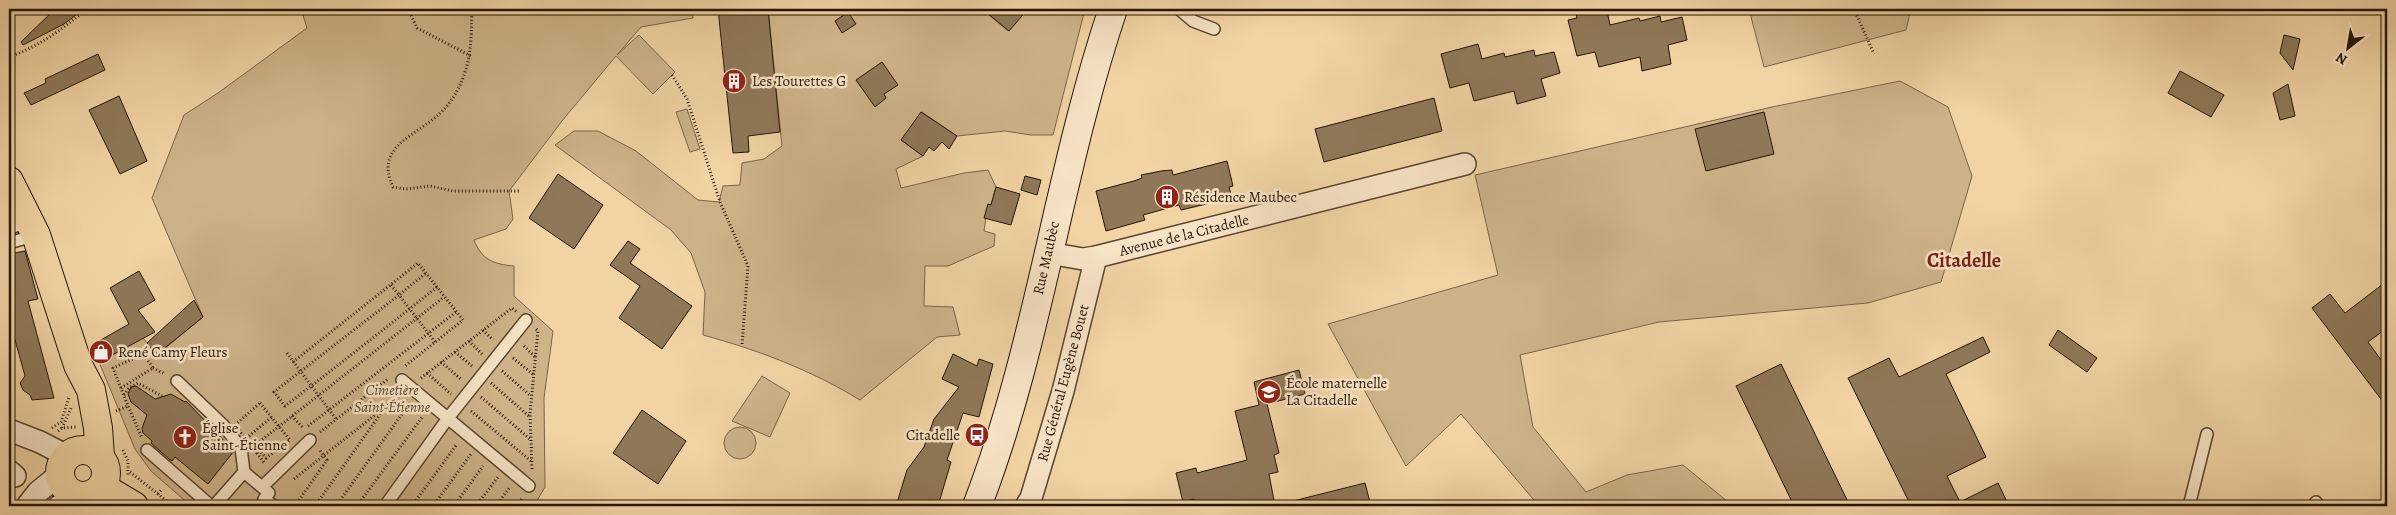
<svg xmlns="http://www.w3.org/2000/svg" width="2396" height="515" viewBox="0 0 2396 515" font-family="Alegreya,serif">
<style>
.green{fill:#ceb389;stroke:#7a6448}
.building{fill:#8f7858;stroke:#251506}
.lines{fill:none;stroke-linecap:round;stroke-linejoin:round}
.lane-casing{stroke:#58442e;stroke-width:14}
.street-casing{stroke:#58442e;stroke-width:24}
.secondary-casing{stroke:#251506;stroke-width:30}
.primary-casing{stroke:#251506;stroke-width:30}
.path{stroke:#251506;stroke-width:3;stroke-dasharray:1 2.5;stroke-linecap:butt}
.lane{stroke:#f6e2c4;stroke-width:11}
.street{stroke:#f6e2c4;stroke-width:21}
.secondary{stroke:#f6e2c4;stroke-width:28}
.primary{stroke:#f1d3a4;stroke-width:28}
.labels{text-anchor:middle;stroke-width:5;stroke-linejoin:round;paint-order:stroke}
.poi-label{font-size:15px;fill:#251506;stroke:#f6e2c4;text-anchor:start}
.street-label{font-size:15px;fill:#251506;stroke:#f6e2c4}
.park-label{font-size:15px;font-style:italic;fill:#58442d;stroke:#f6e2c4}
.district-label{font-size:20px;font-weight:bold;fill:#7a1f14;stroke:#f6e2c4}
</style>
<rect width="100%" height="100%" fill="#f1d3a4"/>
<filter id="stains"><feTurbulence type="fractalNoise" baseFrequency=".004" numOctaves="4"/><feColorMatrix values="0 0 0 0 .2 0 0 0 0 .09 0 0 0 0 .02 0 0 0 .5 -.17"/></filter>
<radialGradient id="worn" r=".72"><stop offset=".6" stop-color="#630" stop-opacity="0"/><stop offset="1" stop-color="#630" stop-opacity=".3"/></radialGradient>
<g class="green">
<path d="M301,9H692L693,18L641,27L617,55L639,35L675,72L653,94L616,56L562,121L509,191L513,219L506,229L474,240C482,260 493,264 514,266V296L553,331L544,398L545,487L534,506H191L151,471L135,449L99,362L143,338L157,355L203,317L152,198L184,115L218,93L307,28Z"/>
<path d="M768,9H982L1008,31L1026,10L1025,9H1085L1053,135H1031L1005,131L957,136L922,112L901,140L923,156L896,169L901,188L964,173L988,170L996,187L991,205L988,204L984,231L995,234L994,246L948,266H925L924,306L953,307L960,335L937,337L860,400C811,370 758,350 703,335L705,292L691,253L671,230L555,145L574,131H598L636,151L698,200L719,202L723,186L740,185L742,163L764,159L782,146Z"/>
<polygon points="1749,9 1911,9 1906,30 1764,67"/>
<polygon points="2057,9 2236,9 2060,14"/>
<polygon points="1900,81 1948,107 1972,176 1941,282 1868,303 1659,322 1520,355 1533,427 1586,492 1627,475 1683,465 1733,506 1539,506 1461,414 1406,466 1328,324 1498,275 1475,175 1772,107"/>
<polygon points="687,109 700,149 690,152 676,112"/>
<polygon points="762,376 790,393 770,437 732,421"/>
<circle cx="740" cy="443" r="16"/>
</g>
<g class="building">
<polygon points="55,9 84,9 64,24 23,45 21,42"/>
<polygon points="718,9 768,9 780,132 748,136 749,152 733,153"/>
<polygon points="982,9 1028,9 1009,31"/>
<polygon points="1598,9 1599,12 1607,11 1610,25 1639,18 1640,21 1660,16 1661,22 1682,17 1687,40 1668,45 1671,64 1642,71 1640,57 1599,67 1595,52 1577,56 1568,20 1577,18 1576,14"/>
<polygon points="848,12 856,24 842,33 835,21"/>
<polygon points="2284,35 2300,39 2293,70 2280,53"/>
<polygon points="1478,44 1482,59 1504,53 1505,57 1534,50 1535,56 1554,52 1560,73 1541,79 1546,96 1517,104 1514,91 1474,101 1469,83 1450,88 1441,54"/>
<polygon points="98,54 105,70 31,105 24,93 46,83 45,79"/>
<polygon points="882,62 898,85 884,94 886,98 875,107 856,80"/>
<polygon points="2180,71 2224,95 2211,117 2168,93"/>
<polygon points="2288,84 2295,116 2280,120 2273,93"/>
<polygon points="119,96 147,161 120,174 89,110"/>
<polygon points="1434,98 1442,131 1324,162 1315,129"/>
<polygon points="921,112 957,136 949,149 942,142 934,151 929,147 923,156 901,140"/>
<polygon points="1764,112 1774,154 1706,171 1695,129"/>
<polygon points="1227,161 1233,186 1229,187 1232,198 1181,210 1179,205 1143,215 1145,220 1106,231 1096,191 1134,181 1142,178 1141,175 1161,171 1172,170 1173,175"/>
<polygon points="558,174 603,205 574,249 529,218"/>
<polygon points="1025,176 1041,180 1037,195 1021,190"/>
<polygon points="996,187 1020,194 1011,225 984,218 988,204 991,205"/>
<polygon points="628,241 640,249 630,263 692,306 662,349 619,318 640,286 610,265"/>
<polygon points="25,251 38,299 28,301 54,398 32,400 30,395 23,390 20,383 25,376 9,318 9,254"/>
<polygon points="139,271 155,300 138,310 155,332 99,362 92,345 129,324 110,288"/>
<polygon points="2387,281 2387,328 2368,342 2387,368 2387,407 2312,308 2330,294 2345,313"/>
<polygon points="194,300 203,317 156,355 147,343"/>
<polygon points="2058,330 2097,358 2087,372 2049,345"/>
<polygon points="1983,337 1990,352 1946,374 1986,457 1947,476 1960,502 1998,483 2009,506 1911,506 1848,378 1889,358 1899,377"/>
<polygon points="953,354 977,366 979,359 993,364 979,417 963,413 947,460 951,462 938,506 896,506 907,470 924,447 934,419 959,387 942,379"/>
<polygon points="1781,364 1850,506 1794,506 1736,386"/>
<polygon points="1299,370 1305,394 1267,404 1279,453 1274,455 1278,472 1269,474 1275,506 1195,506 1194,499 1183,502 1176,473 1196,468 1197,473 1247,460 1235,411 1259,405 1254,382"/>
<polygon points="136,386 155,399 171,394 185,402 186,401 234,451 208,484 175,457 172,461 169,459 151,443 152,441 143,433 142,428 147,415 131,402 128,394 131,387"/>
<polygon points="642,410 686,441 658,484 613,453"/>
<polygon points="1365,483 1371,506 1293,506 1293,501"/>
</g>
<g class="lines">
<g class="lane-casing">
<g id="lane">
<polyline points="1179,9 1193,21 1214,29"/>
<polyline points="9,243 36,235"/>
<polyline points="402,380 529,486"/>
<polyline points="177,381 223,425 241,448 244,472"/>
<polyline points="147,450 211,506"/>
<polyline points="262,487 310,440"/>
<polyline points="2316,502 2318,506"/>
<polyline points="214,506 244,472 269,493 264,499 274,506"/>
<polyline points="385,506 448,418 526,320"/>
<polyline points="2189,506 2207,434"/>
</g>
</g>
<g class="street-casing">
<g id="street">
<polyline points="9,223 27,217"/>
<polyline points="1048,253 1083,259 1096,257 1465,164"/>
<polyline points="9,430 40,442 67,456"/>
<polyline points="9,471 15,476"/>
<polyline points="27,506 38,492 60,474"/>
<polyline points="59,506 81,496"/>
<polyline points="1026,506 1031,498 1063,391 1096,257"/>
</g>
</g>
<g class="secondary-casing">
<path id="secondary" d="M977,506C1039,346 1058,172 1113,9"/>
</g>
<g class="primary-casing">
<g id="primary">
<polyline points="9,181 36,235 78,365 91,390 98,428 100,457"/>
<circle cx="83" cy="473" r="23"/>
<polyline points="102,487 134,506"/>
</g>
</g>
<g class="path">
<polyline points="408,9 417,28 471,56"/>
<path d="M472,9C471,39 472,63 457,91C453,99 445,109 438,115C414,137 374,147 393,187L406,189L430,186L453,191H519"/>
<polyline points="1854,9 1874,54"/>
<path d="M9,57C40,46 62,29 87,9"/>
<polyline points="672,75 687,99 720,202 748,266 742,345"/>
<polyline points="391,285 399,295 426,273"/>
<polyline points="483,330 493,340"/>
<polyline points="469,341 482,354"/>
<path d="M435,342L399,295L274,392L285,406C336,367 387,327 437,287"/>
<polyline points="524,346 535,357"/>
<polyline points="455,352 472,366"/>
<polyline points="287,353 336,419"/>
<polyline points="513,358 534,375"/>
<polyline points="293,362 418,263 463,320 405,366"/>
<polyline points="441,362 462,380"/>
<polyline points="153,368 165,374"/>
<polyline points="502,371 531,396"/>
<polyline points="427,373 451,394"/>
<polyline points="421,378 512,308 517,312"/>
<polyline points="491,383 530,417"/>
<path d="M121,388L153,368L143,354L113,368C122,392 132,415 142,438"/>
<polyline points="124,395 129,388 138,383 162,396"/>
<polyline points="481,397 531,440"/>
<polygon points="260,403 290,440 266,458 259,450 256,452 235,425"/>
<polyline points="116,411 128,406"/>
<polyline points="471,411 531,461"/>
<polyline points="292,416 303,428"/>
<polyline points="308,426 456,312"/>
<polyline points="52,428 61,422 69,397"/>
<polyline points="62,428 71,408"/>
<polyline points="58,431 62,428 76,427"/>
<polyline points="320,432 388,379"/>
<polyline points="249,436 272,417"/>
<polyline points="254,446 444,297"/>
<polyline points="123,450 128,461 128,477"/>
<polyline points="257,453 265,464"/>
<polyline points="532,469 530,413 538,331 536,329"/>
<polyline points="130,472 173,506"/>
<polyline points="294,479 399,396"/>
<polyline points="158,494 162,489"/>
<polyline points="295,506 327,460 319,449"/>
<polyline points="315,506 384,409"/>
<polyline points="336,506 410,403"/>
<polyline points="357,506 423,416"/>
<polyline points="412,506 457,444"/>
<polyline points="433,506 471,454"/>
<polyline points="454,506 483,466"/>
<polyline points="476,506 498,477"/>
<polyline points="496,506 510,487"/>
<polyline points="518,506 522,498"/>
</g>
<use href="#lane" class="lane"/>
<use href="#street" class="street"/>
<use href="#secondary" class="secondary"/>
<use href="#primary" class="primary"/>
</g>
<defs>
<g id="building-disc" transform="scale(1.25)"><circle r="9.5" fill="#8f2418" stroke="#f6e2c4"/><path d="M-4-6H4V6H1V3H-1V6H-4ZM-2.5-4.3h1.7v1.8h-1.7ZM.8-4.3h1.7v1.8H.8ZM-2.5-1h1.7V.8h-1.7ZM.8-1h1.7V.8H.8Z" fill="#fff"/></g>
<g id="shop-disc" transform="scale(1.25)"><circle r="9.5" fill="#8f2418" stroke="#f6e2c4"/><path d="M-5-2.5h2.3a2.7 3.5 0 0 1 5.4 0H5L5.5 6h-11ZM-1.5-2.5h3a1.5 2.3 0 0 0-3 0Z" fill="#fff"/></g>
<g id="school-disc" transform="scale(1.25)"><circle r="9.5" fill="#8f2418" stroke="#f6e2c4"/><path d="M0-5L7-2L0 1L-7-2ZM-4 1L0 2.5L4 1V4Q0 6-4 4Z" fill="#fff"/></g>
<g id="bus-disc" transform="scale(1.25)"><circle r="9.5" fill="#8f2418" stroke="#f6e2c4"/><path d="M-5-6H5V4H4V6H2V4H-2V6H-4V4H-5ZM-3.5-4V0h7V-4ZM-3.5 1.2v1.5H-2V1.2ZM2 1.2v1.5H3.5V1.2Z" fill="#fff"/></g>
<g id="church-disc" transform="scale(1.25)"><circle r="9.5" fill="#8f2418" stroke="#f6e2c4"/><path d="M-1.2-6h2.4v3.5h3.3v2.4h-3.3V6h-2.4V-.1h-3.3v-2.4h3.3Z" fill="#fff"/></g>
</defs>
<g fill-rule="evenodd">
<use href="#building-disc" x="734" y="81"/>
<use href="#building-disc" x="1167" y="197"/>
<use href="#shop-disc" x="101" y="352"/>
<use href="#school-disc" x="1269" y="392"/>
<use href="#bus-disc" x="977" y="435"/>
<use href="#church-disc" x="185" y="437"/>
</g>
<g class="labels">
<g class="poi-label">
<text x="752" y="86">Les Tourettes G</text>
<text x="1184" y="202">Résidence Maubec</text>
<text x="118" y="357">René Camy Fleurs</text>
<text x="1286" y="388">École maternelle<tspan x="1286" dy="17">La Citadelle</tspan></text>
<text x="202" y="433">Église<tspan x="202" dy="17">Saint-Étienne</tspan></text>
<text x="960" y="440" text-anchor="end">Citadelle</text>
</g>
<g class="street-label">
<text transform="translate(1184 235) rotate(-14)" y="5">Avenue de la Citadelle</text>
<text transform="translate(1046 258) rotate(-77)" y="5">Rue Maubèc</text>
<text transform="translate(1063 383) rotate(-75)" y="5">Rue Général Eugène Bouet</text>
</g>
<g class="park-label">
<text x="392" y="395">Cimetière<tspan x="392" dy="17">Saint-Étienne</tspan></text>
</g>
<g class="district-label">
<text x="1964" y="267">Citadelle</text>
</g>
</g>
<rect width="2396" height="515" fill="none" stroke="#f1d3a4" stroke-width="30"/>
<rect x="10" y="10" width="2376" height="495" fill="none" stroke="#251506" stroke-width="2.5"/>
<rect x="15" y="15" width="2366" height="485" fill="none" stroke="#251506"/>
<g transform="translate(2348 48) rotate(211)" stroke="#f6e2c4" stroke-width="4" paint-order="stroke">
<path d="M0-4L9 19L0 12L-9 19Z" fill="#251506"/>
<text y="-8" font-size="14" font-weight="bold" text-anchor="middle" fill="#251506">N</text>
</g>
<rect width="100%" height="100%" filter="url(#stains)"/>
<rect width="100%" height="100%" fill="url(#worn)"/>
</svg>
